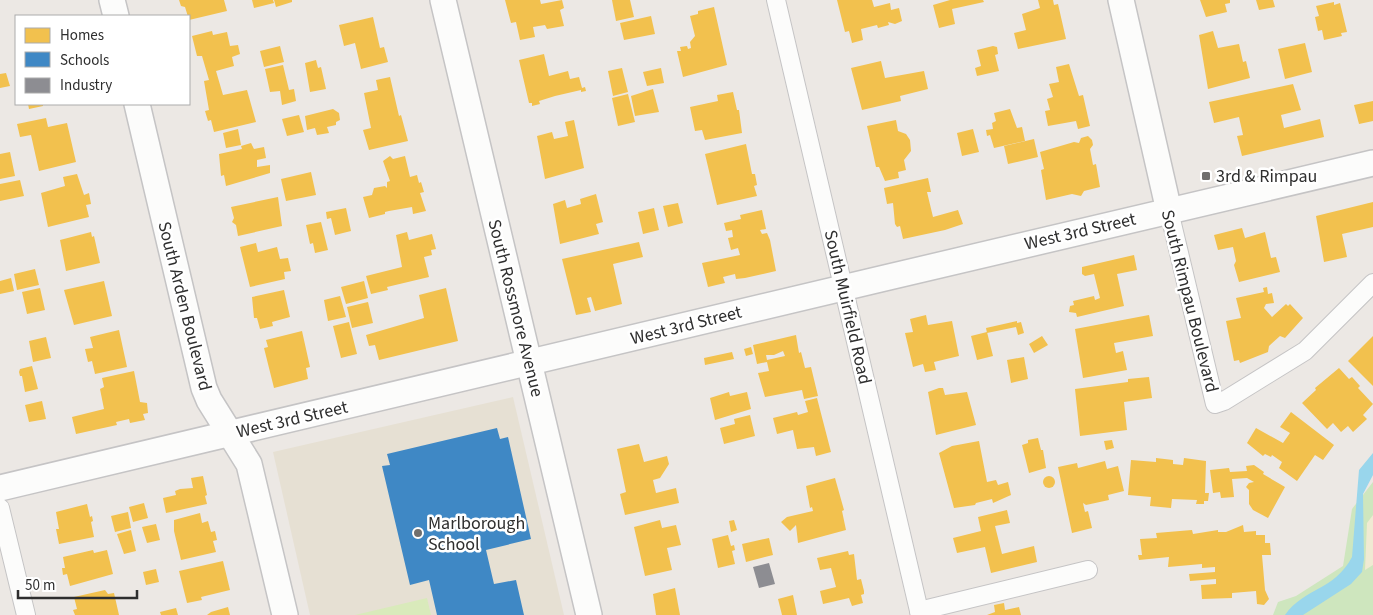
<svg xmlns="http://www.w3.org/2000/svg" width="1373" height="615" viewBox="0 0 1373 615" font-family="'Source Sans 3',sans-serif">
<style>
.education{fill:#e6e0d3}
.green{fill:#cee6be}
.sand{fill:#f0ead3}
.pitch{fill:#d9eabb}
.water{fill:#99d6ec}
.homes{fill:#f2c14e;fill-rule:evenodd}
.schools{fill:#3f88c5}
.industry{fill:#8d8d92}
.lines{fill:none;stroke-linecap:round;stroke-linejoin:round}
.street-casing{stroke:#c5c4c5;stroke-width:20}
.secondary-casing{stroke:#c5c4c5;stroke-width:28}
.street{stroke:#fcfcfb;stroke-width:18}
.secondary{stroke:#fcfcfb;stroke-width:25}
.poi-dot{fill:#706f6e;stroke:#fff;stroke-width:2}
.labels{text-anchor:middle;stroke-width:5;stroke-linejoin:round;paint-order:stroke}
.poi-label{font-size:18px;fill:#2e2e2e;stroke:#fff;text-anchor:start}
.street-label{font-size:18px;fill:#2e2e2e;stroke:#fff}
</style>
<rect width="100%" height="100%" fill="#ece8e4"/>
<polygon class="education" points="513,397 564,615 310,615 273,452"/>
<polygon class="green" points="1373,482 1373,615 1273,615 1278,602 1296,596 1343,566 1352,509"/>
<polygon class="sand" points="1373,515 1373,565 1365,570 1367,523"/>
<polygon class="pitch" points="427,598 431,615 355,615"/>
<path class="water" d="M1373,453V475L1363,494L1364,559L1362,572L1351,584L1303,615H1285C1305,587 1334,591 1352,557L1359,470Z"/>
<g class="homes">
<polygon points="179,0 224,0 227,11 189,20 185,7 181,6"/>
<polygon points="252,0 273,0 274,3 254,8"/>
<polygon points="274,0 292,0 292,2 276,7"/>
<polygon points="505,0 540,0 541,4 562,0 564,8 560,10 564,26 547,29 545,25 533,27 535,37 520,40 516,22 511,23"/>
<polygon points="612,0 630,0 634,17 616,21"/>
<polygon points="837,0 872,0 874,7 890,3 891,10 899,8 902,21 895,24 888,22 889,25 878,28 877,25 861,29 863,40 852,43 849,31 845,32"/>
<polygon points="950,0 983,0 984,2 952,9 955,24 939,28 933,5"/>
<polygon points="1038,0 1053,0 1054,5 1058,4 1066,39 1018,49 1014,33 1026,30 1022,14 1040,8"/>
<polygon points="1200,0 1230,0 1230,3 1225,4 1227,12 1206,17"/>
<polygon points="1256,0 1273,0 1275,7 1259,10"/>
<polygon points="1334,2 1334,5 1340,3 1347,32 1341,33 1342,36 1324,40 1322,30 1318,31 1315,17 1319,16 1316,6"/>
<polygon points="714,7 727,65 683,77 677,51 681,51 680,47 687,46 688,49 691,48 690,42 695,36 690,16 698,14 698,11"/>
<polygon points="651,16 655,34 624,40 620,23"/>
<polygon points="373,17 380,48 384,47 388,62 361,69 355,43 344,46 339,25"/>
<polygon points="212,31 213,35 227,32 230,46 238,45 240,54 232,57 234,66 216,71 223,95 247,90 256,122 214,132 211,120 208,121 205,111 209,110 204,81 209,80 202,56 197,56 192,36"/>
<polygon points="1213,31 1218,48 1239,44 1243,62 1246,61 1250,78 1208,89 1199,35"/>
<polygon points="1305,43 1312,72 1285,79 1278,49"/>
<polygon points="280,46 284,62 264,67 260,51"/>
<polygon points="993,46 997,47 998,54 995,55 999,71 977,76 975,68 981,66 977,50"/>
<polygon points="544,54 549,76 568,71 570,79 579,77 582,88 585,87 586,91 581,92 581,90 555,96 539,101 540,104 532,106 532,103 529,103 519,60"/>
<polygon points="316,60 318,68 321,67 326,89 310,92 305,63"/>
<polygon points="881,61 885,78 924,71 928,89 900,96 901,101 862,110 851,68"/>
<polygon points="1069,64 1079,96 1083,95 1090,126 1078,129 1076,121 1048,126 1045,111 1050,110 1047,99 1053,97 1049,84 1059,82 1056,67"/>
<polygon points="283,65 289,90 294,89 296,101 282,105 280,91 270,92 265,69"/>
<polygon points="622,68 628,92 613,96 608,71"/>
<polygon points="661,68 664,83 647,86 643,72"/>
<polygon points="6,73 10,86 0,88 0,74"/>
<polygon points="390,77 399,116 401,115 408,141 369,150 363,130 371,128 364,93 378,90 376,80"/>
<polygon points="1293,84 1301,110 1281,115 1284,128 1320,119 1324,137 1242,156 1237,136 1243,135 1239,117 1214,123 1209,102"/>
<polygon points="653,89 659,112 635,116 631,96"/>
<polygon points="733,92 737,110 739,110 742,133 705,140 702,130 695,131 690,107 718,101 717,95"/>
<polygon points="628,94 635,122 618,126 612,98"/>
<polygon points="1373,101 1373,121 1359,124 1354,105"/>
<polygon points="28,104 43,104 43,106 29,109"/>
<polygon points="333,109 339,113 340,120 336,122 336,125 327,127 329,133 317,135 315,128 307,130 305,116"/>
<polygon points="1010,109 1017,128 1022,127 1025,141 994,148 990,135 987,136 986,130 993,129 992,123 996,121 994,113"/>
<polygon points="299,115 304,132 287,136 282,119"/>
<polygon points="46,118 48,127 67,123 76,162 39,171 31,135 20,137 17,124"/>
<polygon points="574,120 584,168 545,179 537,136 552,132 554,139 568,136 565,122"/>
<polygon points="896,120 898,131 906,134 910,140 911,151 904,160 906,170 898,172 899,178 885,181 879,167 876,167 867,126"/>
<polygon points="238,129 241,145 226,148 223,133"/>
<polygon points="973,129 979,152 962,156 957,133"/>
<polygon points="1088,136 1092,140 1093,145 1090,149 1093,165 1096,164 1100,187 1084,191 1081,196 1072,194 1046,200 1041,170 1044,169 1040,152 1074,142 1079,143 1081,138"/>
<polygon points="1034,139 1038,157 1008,164 1004,146"/>
<polygon points="251,143 254,149 264,147 266,158 257,160 257,167 270,165 270,173 226,186 224,175 221,176 219,154 242,149 241,146"/>
<polygon points="746,144 752,174 755,174 757,185 754,186 757,196 717,205 705,154"/>
<polygon points="10,152 15,176 0,179 0,154"/>
<polygon points="390,156 393,159 405,156 410,177 417,175 419,183 421,182 424,192 420,193 426,211 413,214 412,207 389,211 385,212 385,214 369,218 363,197 372,195 374,188 385,186 387,188 387,182 390,181 383,161"/>
<polygon points="311,172 316,195 286,201 281,179"/>
<polygon points="77,174 84,195 89,193 91,204 86,205 89,217 48,227 41,193 65,186 63,177"/>
<polygon points="928,178 931,192 927,192 933,217 958,210 963,224 945,230 903,239 900,226 897,227 895,224 893,203 887,204 884,188"/>
<polygon points="20,180 24,196 0,201 0,184"/>
<polygon points="596,194 603,222 596,224 599,234 560,244 553,204 565,200 567,208 581,204 580,199"/>
<polygon points="278,197 282,226 238,236 236,225 232,222 234,218 231,207"/>
<polygon points="1373,202 1373,227 1342,234 1347,257 1324,262 1316,216"/>
<polygon points="678,203 683,223 668,227 663,206"/>
<polygon points="346,208 351,231 335,235 331,218 327,219 326,212"/>
<polygon points="654,208 659,230 643,234 638,212"/>
<polygon points="762,210 766,229 760,230 762,234 767,233 770,240 776,271 745,278 736,279 735,274 723,277 725,283 708,287 702,263 740,255 738,248 731,250 728,238 733,237 732,230 726,231 724,223 741,219 740,215"/>
<polygon points="321,222 328,250 315,253 313,243 310,244 306,225"/>
<polygon points="1242,228 1245,238 1265,232 1271,258 1276,257 1280,272 1239,282 1234,265 1236,261 1233,247 1218,250 1214,235"/>
<polygon points="91,232 92,237 94,236 100,263 66,271 60,240"/>
<polygon points="407,232 409,240 432,234 436,249 431,250 432,255 424,257 429,277 387,287 388,290 371,294 366,276 402,267 396,235"/>
<polygon points="639,242 643,257 613,264 622,304 595,311 591,297 587,298 591,312 576,315 562,259"/>
<polygon points="256,243 258,252 277,247 280,259 288,258 291,271 284,272 285,279 250,287 240,247"/>
<polygon points="1134,255 1137,270 1117,274 1124,306 1077,317 1076,313 1069,312 1070,306 1074,305 1073,301 1094,296 1095,300 1100,298 1094,274 1085,276 1082,274 1082,267"/>
<polygon points="35,269 39,285 17,290 14,274"/>
<polygon points="11,278 14,291 0,294 0,281"/>
<polygon points="104,281 112,316 74,325 64,290"/>
<polygon points="364,281 368,298 346,304 341,287"/>
<polygon points="1267,287 1268,294 1272,293 1274,303 1266,304 1264,308 1272,317 1286,304 1288,306 1290,304 1303,318 1285,338 1280,336 1269,346 1268,352 1240,363 1239,360 1234,361 1226,321 1241,318 1236,298 1264,292 1263,288"/>
<polygon points="40,288 45,310 27,314 22,292"/>
<polygon points="446,288 458,341 379,360 375,345 369,346 366,335 424,318 419,295"/>
<polygon points="284,290 290,317 272,322 273,326 260,329 257,318 254,318 252,297"/>
<polygon points="340,296 346,317 328,321 324,300"/>
<polygon points="368,302 373,323 352,328 347,307"/>
<polygon points="926,315 928,325 952,321 959,356 934,362 936,370 925,372 923,364 913,367 905,333 913,332 910,319"/>
<polygon points="1149,315 1153,336 1114,343 1116,353 1123,351 1127,370 1083,378 1075,329"/>
<polygon points="1017,321 1017,323 1021,322 1024,333 1018,335 1016,327 987,333 986,328"/>
<polygon points="349,322 357,354 341,358 333,326"/>
<polygon points="119,330 127,367 95,374 92,361 88,362 85,349 93,348 90,337"/>
<polygon points="302,331 310,367 306,368 308,379 274,388 264,348 268,347 266,340"/>
<polygon points="987,332 993,356 977,360 971,336"/>
<path d="M796,335L799,353L801,352L805,368L811,367L818,396L804,399L802,390L765,397L758,373L769,371L767,362L757,364L753,345ZM783,351L785,356L767,360L766,355H774Z"/>
<polygon points="1042,336 1048,345 1034,353 1029,344"/>
<polygon points="1373,336 1373,386 1348,361"/>
<polygon points="46,337 51,358 33,362 29,341"/>
<polygon points="751,347 753,354 746,356 744,349"/>
<polygon points="732,352 734,359 705,365 704,358"/>
<polygon points="1024,357 1028,379 1011,383 1007,360"/>
<polygon points="32,366 38,389 25,392 22,376 20,376 19,372 20,369"/>
<polygon points="1339,368 1349,379 1352,377 1360,386 1358,388 1373,404 1363,415 1367,419 1353,432 1348,426 1341,432 1333,423 1327,429 1302,403 1316,390 1315,388"/>
<polygon points="134,371 140,402 147,403 148,413 143,414 145,420 130,423 129,419 116,422 117,425 76,434 72,417 104,409 100,389 104,387 102,378"/>
<polygon points="1149,377 1152,398 1124,402 1127,430 1080,436 1075,389 1128,382 1128,379"/>
<polygon points="939,388 943,388 945,395 967,392 976,425 936,435 928,392"/>
<polygon points="729,392 730,396 747,392 751,409 715,420 710,398"/>
<polygon points="817,398 831,452 816,456 814,447 797,449 793,430 777,434 773,418 797,412 798,415 808,412 805,401"/>
<polygon points="42,401 46,419 29,422 25,405"/>
<polygon points="1291,412 1334,445 1323,460 1315,455 1297,481 1279,468 1282,462 1272,455 1271,457 1265,454 1263,456 1247,443 1256,428 1283,443 1290,433 1280,427"/>
<polygon points="750,415 755,436 724,444 720,428 735,424 734,419"/>
<polygon points="1038,438 1041,450 1043,450 1046,468 1029,473 1022,445 1028,443 1028,440"/>
<polygon points="1112,440 1114,448 1106,450 1104,441"/>
<polygon points="979,441 987,482 996,480 998,485 1008,482 1011,495 993,503 992,499 976,503 975,505 954,508 939,453 952,446"/>
<polygon points="639,444 644,462 667,456 669,464 660,478 653,480 656,493 676,488 679,503 625,515 620,494 626,492 617,449"/>
<polygon points="1156,458 1173,460 1173,464 1183,465 1184,458 1206,461 1205,493 1209,493 1208,501 1204,501 1204,504 1196,504 1197,500 1172,499 1171,508 1150,506 1151,497 1128,495 1131,460 1156,462"/>
<polygon points="1105,461 1107,469 1118,466 1124,491 1108,495 1109,500 1086,505 1083,503 1085,512 1088,511 1092,528 1072,533 1058,467 1077,463 1078,468"/>
<polygon points="1254,465 1264,472 1263,474 1285,487 1268,518 1253,510 1249,504 1249,490 1246,487 1249,483 1254,482 1247,478 1232,479 1234,497 1221,498 1220,492 1213,493 1210,470 1229,468 1230,472 1247,471 1246,466"/>
<polygon points="203,476 207,495 205,496 207,504 166,513 163,498 176,495 175,491 180,489 193,488 191,478"/>
<circle cx="1049" cy="482" r="6"/>
<polygon points="835,478 844,510 842,511 846,530 798,543 796,525 790,531 781,522 787,517 813,511 812,507 810,508 806,486"/>
<polygon points="144,503 148,518 133,522 129,507"/>
<polygon points="87,504 90,517 92,516 93,521 91,522 94,537 59,544 56,529 59,529 56,512"/>
<polygon points="1007,510 1010,523 995,526 1002,554 1034,546 1037,562 991,573 985,547 957,553 953,538 981,531 978,517"/>
<polygon points="128,512 131,528 115,532 111,516"/>
<polygon points="200,513 202,523 208,521 211,532 215,531 217,540 213,541 216,552 181,560 174,531 174,520"/>
<polygon points="660,520 662,528 676,525 681,545 667,548 672,570 645,576 634,527"/>
<polygon points="734,520 737,530 731,532 729,521"/>
<polygon points="156,524 160,540 147,543 142,527"/>
<polygon points="1243,525 1244,532 1256,531 1256,535 1265,535 1265,543 1270,543 1271,555 1262,555 1265,590 1269,599 1264,605 1257,604 1256,591 1232,593 1232,598 1202,599 1201,585 1216,584 1216,579 1190,581 1189,574 1215,572 1215,567 1202,568 1202,564 1168,567 1169,557 1139,560 1138,555 1142,555 1140,539 1157,538 1156,533 1192,530 1193,534 1218,530 1218,532 1226,532"/>
<polygon points="131,530 136,551 124,554 117,534"/>
<polygon points="728,535 731,546 734,545 735,550 732,551 735,564 718,568 712,539"/>
<polygon points="769,538 773,555 746,562 742,544"/>
<polygon points="93,550 94,553 107,550 113,574 70,586 67,574 63,575 62,568 65,568 63,557"/>
<polygon points="848,551 849,555 854,554 857,580 861,579 864,591 864,594 861,595 863,603 852,606 849,598 823,604 820,591 836,587 831,568 820,570 817,558"/>
<polygon points="223,561 230,590 201,597 202,600 187,603 179,571"/>
<polygon points="156,569 159,582 146,585 143,572"/>
<polygon points="675,588 680,615 656,615 653,594"/>
<polygon points="105,590 108,594 114,593 119,615 75,615 73,610 77,609 74,597"/>
<polygon points="793,595 797,615 782,615 778,599"/>
<polygon points="1004,603 1005,610 1019,607 1021,615 987,615 995,612 994,605"/>
<polygon points="228,607 230,615 207,615 211,612"/>
<polygon points="176,608 178,615 161,615 160,612"/>
</g>
<polygon class="schools" points="497,428 500,439 508,437 531,539 486,550 494,584 516,580 524,615 437,615 429,580 410,585 382,466 390,465 387,454"/>
<polygon class="industry" points="769,563 775,584 759,588 753,567"/>
<g class="lines">
<g class="street-casing">
<g id="street">
<polyline points="776,0 920,615"/>
<polyline points="1169,211 1215,404 1224,401 1305,351 1373,283"/>
<polyline points="0,508 26,615"/>
<polyline points="919,611 1088,570"/>
</g>
</g>
<g class="secondary-casing">
<g id="secondary">
<polyline points="112,0 116,16"/>
<polyline points="443,0 589,615"/>
<polyline points="1121,0 1169,211"/>
<polyline points="137,104 204,388 209,400 249,464 285,615"/>
<path d="M0,488C458,380 915,270 1373,163"/>
</g>
</g>
<use href="#street" class="street"/>
<use href="#secondary" class="secondary"/>
</g>
<g class="poi-dot">
<rect x="1201" y="171" width="10" height="10" rx="2.5"/>
<circle cx="418" cy="533" r="5"/>
</g>
<g class="labels">
<g class="poi-label">
<text x="1216" y="182">3rd &amp; Rimpau</text>
<text x="428" y="529">Marlborough<tspan x="428" dy="21">School</tspan></text>
</g>
<g class="street-label">
<text transform="translate(1080 231) rotate(-13)" y="6">West 3rd Street</text>
<text transform="translate(1190 301) rotate(76)" y="6">South Rimpau Boulevard</text>
<text transform="translate(185 306) rotate(76)" y="6">South Arden Boulevard</text>
<text transform="translate(848 307) rotate(77)" y="6">South Muirfield Road</text>
<text transform="translate(516 308) rotate(76)" y="6">South Rossmore Avenue</text>
<text transform="translate(686 325) rotate(-14)" y="6">West 3rd Street</text>
<text transform="translate(292 419) rotate(-13)" y="6">West 3rd Street</text>
</g>
</g>
<rect x="15" y="15" width="175" height="90" fill="#ffffff" stroke="#ababab"/>
<rect x="25" y="28" width="25" height="15" fill="#f2c14e" stroke="#ababab"/>
<text x="60" y="40" font-size="15" fill="#2e2e2e">Homes</text>
<rect x="25" y="52" width="25" height="15" fill="#3f88c5" stroke="#ababab"/>
<text x="60" y="65" font-size="15" fill="#2e2e2e">Schools</text>
<rect x="25" y="78" width="25" height="15" fill="#8d8d92" stroke="#ababab"/>
<text x="60" y="90" font-size="15" fill="#2e2e2e">Industry</text>
<path d="M18 590v8h119v-8" fill="none" stroke="#2e2e2e" stroke-width="2.5"/>
<text x="25" y="590" font-size="15" fill="#2e2e2e" stroke="#ffffff" stroke-width="4" paint-order="stroke">50 m</text>
</svg>
